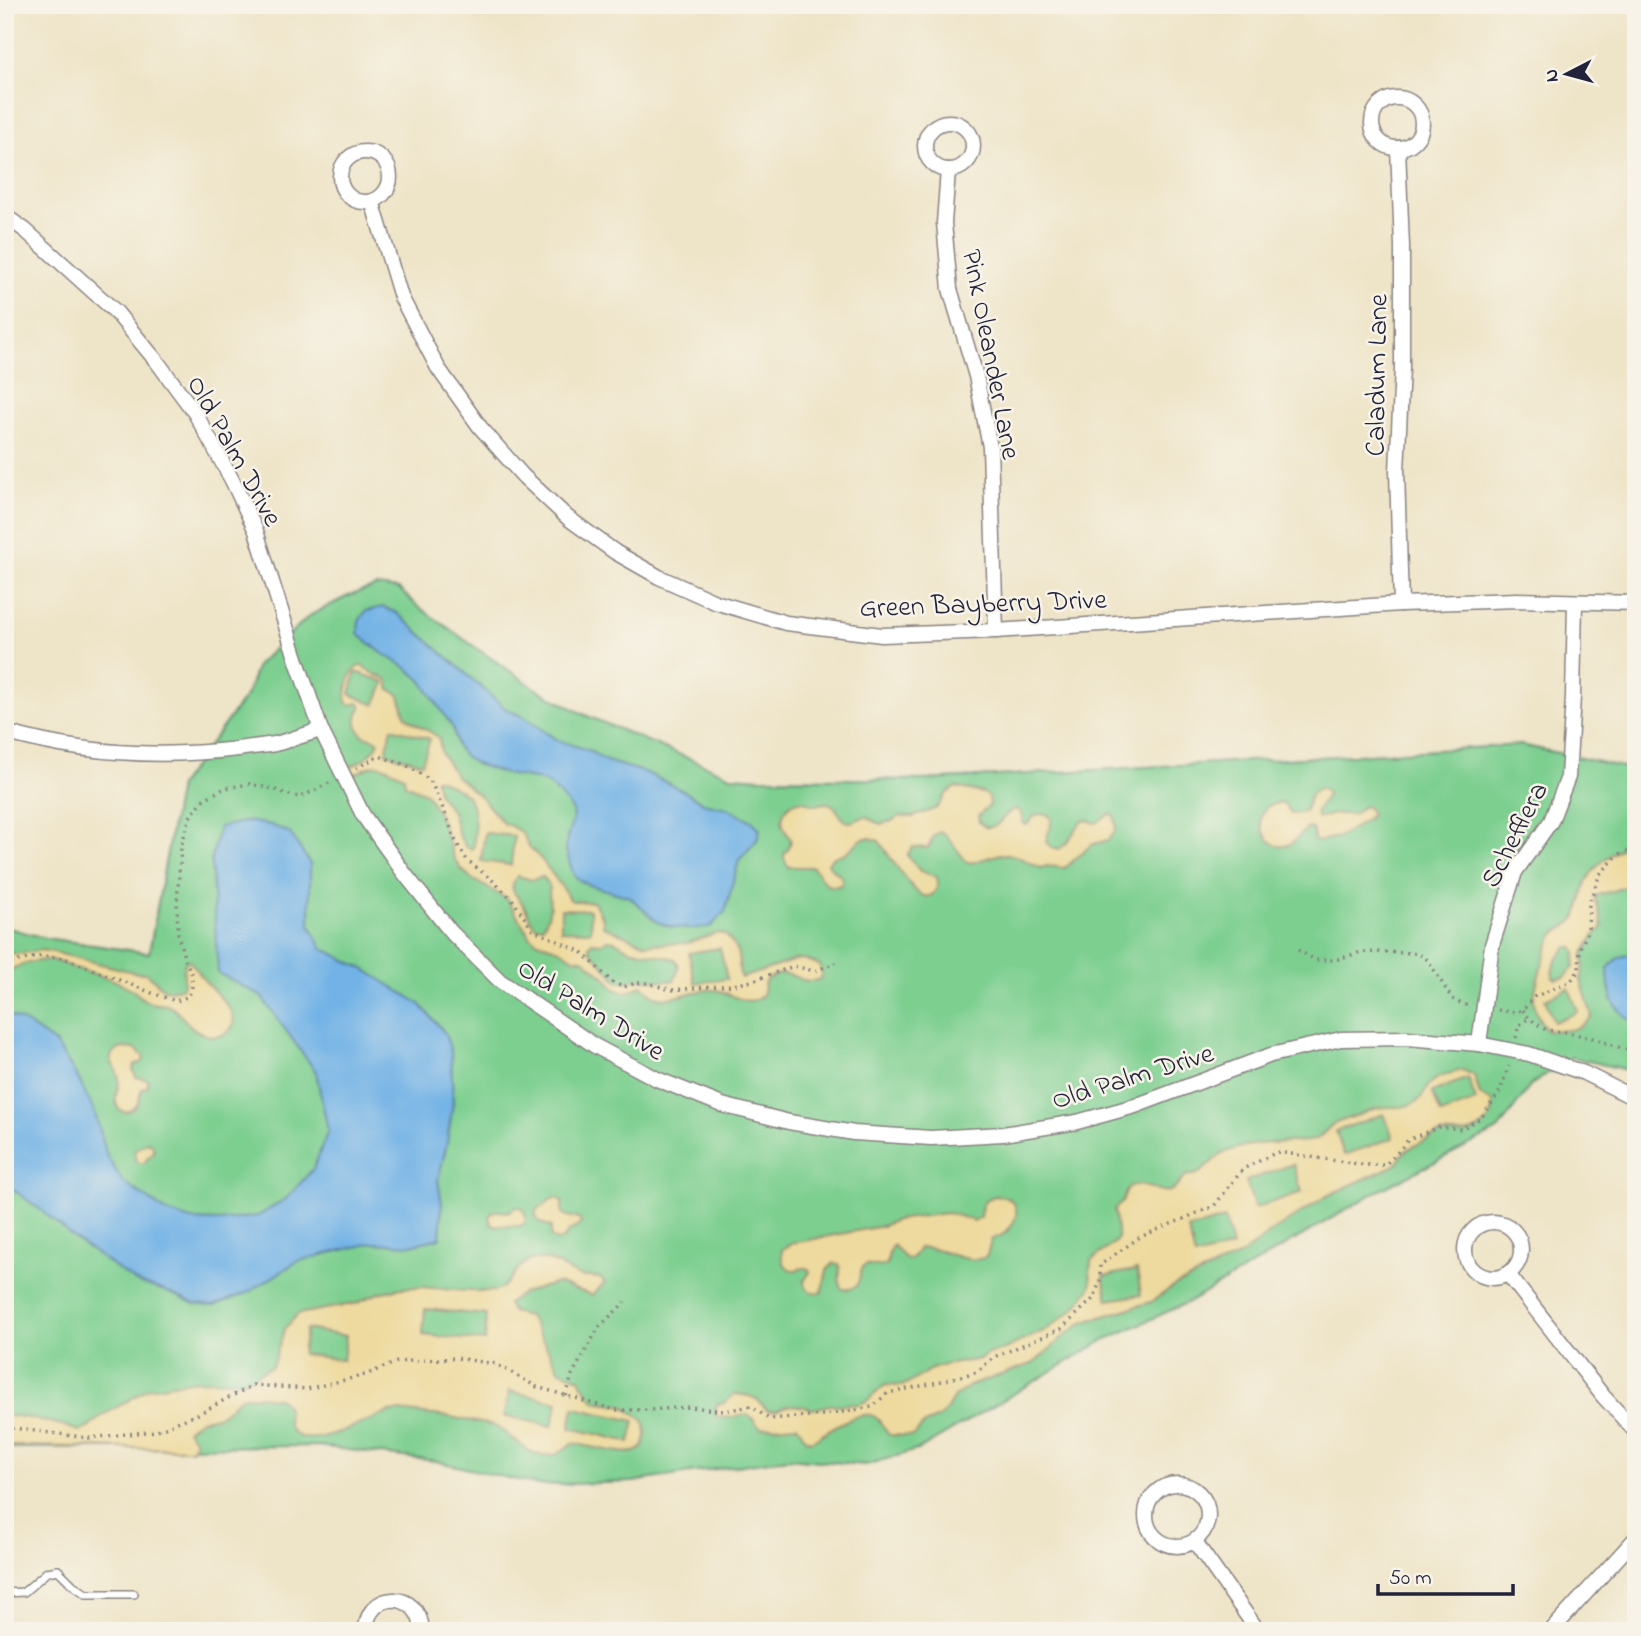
<svg xmlns="http://www.w3.org/2000/svg" width="1641" height="1636" viewBox="0 0 1641 1636" font-family="'Indie Flower',sans-serif">
<style>
.green{fill:#7dcf90;stroke:#507866;stroke-width:2}
.sand{fill:#eeda9e;stroke:#887e6c;stroke-width:2;fill-rule:evenodd}
.water{fill:#72b2e6;stroke:#4a6a90;stroke-width:2}
.lines{fill:none;stroke-linecap:round;stroke-linejoin:round}
.lane-casing{stroke:#888381;stroke-width:10}
.street-casing{stroke:#888381;stroke-width:17}
.path{stroke:#888381;stroke-width:3.5;stroke-dasharray:2 5;stroke-linecap:butt}
.lane{stroke:#fff;stroke-width:7}
.street{stroke:#fff;stroke-width:14}
.labels{text-anchor:middle;stroke-width:5;stroke-linejoin:round;paint-order:stroke}
.street-label{font-size:28px;fill:#22223b;stroke:#f7f3e8}
</style>
<rect width="100%" height="100%" fill="#f7f3e8"/>
<filter id="ink" filterUnits="userSpaceOnUse"><feTurbulence type="fractalNoise" baseFrequency=".0143" numOctaves="2"/><feDisplacementMap in="SourceGraphic" scale="14" xChannelSelector="R" yChannelSelector="G"/><feConvolveMatrix kernelMatrix="1 2 1 2 8 2 1 2 1" color-interpolation-filters="sRGB"/></filter>
<filter id="wash" filterUnits="userSpaceOnUse"><feTurbulence type="fractalNoise" baseFrequency=".00686" numOctaves="4" result="noise"/><feDisplacementMap in="SourceGraphic" scale="28" xChannelSelector="R" yChannelSelector="G"/><feGaussianBlur stdDeviation="1.57" result="paint"/><feColorMatrix in="noise" values="0 0 0 0 0 0 0 0 0 0 0 0 0 0 0 0 0 1.4 0 .05"/><feComposite in="paint" operator="in"/></filter>
<g filter="url(#wash)">
<rect width="100%" height="100%" fill="#eee4c7"/>
<polygon class="green" points="376,586 399,589 416,605 482,652 538,690 585,715 731,776 761,778 926,780 1521,745 1636,770 1636,1072 1571,1057 1531,1085 1498,1130 1376,1192 1193,1300 1103,1341 920,1449 866,1465 788,1458 632,1482 538,1485 435,1461 318,1446 5,1448 5,927 45,938 149,953 179,786 247,694 257,665 309,616 346,597"/>
<g class="sand">
<path d="M359,666H362L378,676L387,679L389,682V689C392,691 396,692 399,695C404,701 401,710 406,716C415,726 429,729 439,738L441,753L456,776L481,797L504,824L509,825L522,833L530,848L541,859L564,890L569,899L573,901L594,902L603,919V926L646,944L688,943L717,933L726,935C730,940 735,945 737,951C740,960 738,969 741,978L795,960L803,959L820,965L822,973L820,979C797,988 791,962 765,981L762,996C746,1009 732,992 715,990C695,987 675,1003 655,996C650,994 646,989 642,985L629,992L616,990L604,976L583,959L574,958L560,949L538,942L530,936L507,899L472,879L460,868L454,858L439,815L426,793L405,784L404,776C375,762 379,761 351,776L347,769C360,762 373,755 379,742C374,737 369,739 363,735C355,728 355,716 361,708V705L358,703L351,705L346,702C345,691 349,673 359,666ZM356,672L385,682L375,705L350,694ZM392,728L430,739L422,763L386,753ZM435,779H439C447,784 458,788 465,794C478,806 474,830 474,846L471,849L466,847L459,836L452,812L439,794ZM485,833L514,836L511,865L481,861ZM517,876L532,880L543,877L548,883L550,889L549,891C550,905 551,914 543,926H535C530,920 528,913 524,906C516,892 507,892 517,876ZM561,909L590,910L591,931L561,930ZM608,940L615,941L629,949L675,959C681,966 678,973 674,980C664,983 654,979 644,979C635,979 628,982 619,982L591,952L589,946L592,942L602,943ZM720,948L727,979L695,983L689,953Z"/>
<path d="M956,787L983,793L989,797L990,805L978,816L979,822L985,827C1003,829 1000,814 1015,809L1021,813L1023,822L1025,825L1028,824L1035,815C1062,809 1048,830 1046,842L1051,847L1059,849L1066,844L1081,822L1086,820L1096,823L1110,814L1114,815L1116,825L1115,831L1108,840L1091,845L1065,868L1047,866L1041,868L1016,856L1000,854L971,863L966,861L946,835L940,832L934,836L928,848L913,847L907,855L920,871L937,877C940,887 933,902 920,894C907,885 889,855 879,841C859,831 857,848 843,854C835,857 833,855 828,863C831,873 846,872 841,885C824,891 822,877 813,867H788L784,858V854L789,848L791,840C786,832 780,824 783,815C786,806 795,799 805,801C807,802 812,805 815,805C821,805 825,801 831,804C839,808 840,823 851,822C855,822 861,817 866,816L873,821L881,824L892,821L900,816L913,817L937,808L947,793Z"/>
<path d="M1319,788L1326,791L1327,795L1316,812L1317,817L1319,818C1325,817 1331,814 1336,814C1351,813 1351,819 1363,806C1367,806 1371,810 1371,815C1361,826 1349,830 1337,838C1327,836 1321,845 1314,840L1313,830L1309,828C1298,833 1297,845 1283,846C1277,847 1272,844 1268,839C1259,828 1256,808 1274,804C1278,803 1281,802 1285,805C1286,805 1290,813 1291,814L1300,813L1305,810L1311,794Z"/>
<path d="M1636,839V884L1595,896L1603,927L1594,936L1583,955L1584,965L1581,980L1592,1016C1580,1031 1566,1032 1547,1030C1540,1021 1535,1013 1534,1001C1533,992 1548,941 1555,934C1562,927 1571,926 1576,917C1582,906 1582,892 1587,881C1595,862 1619,849 1636,839ZM1567,947H1573L1576,953L1574,967L1565,977L1556,979L1553,977C1550,965 1560,956 1567,947ZM1569,988L1578,1012L1554,1022L1545,999Z"/>
<path d="M40,950L53,952L137,973H147C160,984 162,995 182,987C187,975 181,972 185,963L189,961C196,967 200,975 206,982C215,993 249,1019 226,1033C221,1037 211,1037 206,1035C189,1029 185,1018 173,1008C166,1002 157,1006 148,1002C142,999 137,993 131,989C114,978 91,973 71,967C65,965 58,961 51,960C35,959 19,965 5,972V952L18,954Z"/>
<path d="M122,1048L136,1049L144,1057L143,1062L134,1065L133,1070L136,1077L148,1080V1086L142,1089C138,1102 139,1109 125,1112L118,1109C112,1093 119,1094 119,1081C120,1067 98,1057 122,1048Z"/>
<path d="M1462,1070L1474,1075L1480,1095L1493,1102C1495,1120 1479,1133 1462,1134C1455,1135 1447,1133 1440,1134C1437,1135 1407,1149 1405,1151C1401,1155 1400,1161 1395,1165L1327,1196L1270,1233L1241,1255L1174,1286L1151,1302L1084,1322L1068,1333L1034,1363L970,1386L954,1397L944,1414L932,1421L924,1424L914,1436L889,1435C885,1430 880,1420 875,1417C861,1407 824,1433 812,1441L806,1439L797,1425L761,1428C756,1425 753,1417 748,1415C739,1413 730,1421 717,1417L715,1410L717,1404L724,1403L735,1394L750,1396L758,1400L767,1410L775,1411L787,1406L793,1405L814,1409L830,1405L860,1404L867,1401L885,1385L901,1386L911,1382L929,1370L944,1365L981,1359L987,1354L1000,1351L1046,1330L1074,1309L1090,1288L1091,1283L1090,1271L1091,1261L1115,1242L1118,1238L1114,1210C1116,1207 1119,1205 1122,1202C1125,1197 1125,1190 1130,1187C1141,1180 1158,1194 1170,1191C1177,1190 1180,1180 1187,1175C1201,1178 1210,1161 1222,1154C1243,1143 1268,1143 1291,1142C1298,1141 1306,1142 1313,1140C1322,1138 1326,1128 1334,1124C1346,1118 1361,1115 1374,1109C1386,1104 1401,1111 1416,1102C1425,1097 1425,1087 1432,1082C1440,1075 1453,1073 1462,1070ZM1468,1078L1476,1101L1441,1114L1432,1092ZM1384,1114L1393,1138L1344,1155L1336,1131ZM1293,1164L1302,1192L1255,1208L1246,1181ZM1225,1219L1232,1247L1195,1257L1188,1229ZM1137,1270L1141,1295L1108,1300L1103,1276Z"/>
<polygon points="149,1142 153,1146 154,1152 147,1158 145,1163 139,1163 135,1159 135,1150 146,1143"/>
<path d="M995,1196C1020,1196 1022,1217 1006,1232C1002,1236 996,1237 991,1240L987,1256C969,1268 939,1245 919,1248C908,1269 903,1255 893,1245L889,1251L887,1265C878,1269 869,1262 864,1266C855,1274 866,1291 842,1289C836,1281 842,1273 839,1264L834,1263L827,1270L822,1292C812,1294 805,1291 804,1281L810,1272C809,1270 808,1268 806,1268C802,1267 797,1271 793,1270C783,1268 781,1258 782,1249L793,1243L882,1226L896,1220L947,1213L953,1214L974,1221L980,1217C981,1205 983,1199 995,1196Z"/>
<path d="M556,1198L562,1201V1213C568,1218 575,1216 580,1220L581,1223C574,1232 570,1226 564,1239L557,1241L551,1237V1227L539,1222L535,1214L538,1208L544,1206L551,1199Z"/>
<path d="M516,1207H520L525,1213L526,1221L521,1226C511,1225 499,1228 491,1224L489,1216C497,1206 501,1214 509,1211C512,1210 514,1208 516,1207Z"/>
<path d="M531,1260H549L579,1276L600,1278L605,1283L592,1295L557,1283L523,1293L507,1304L512,1312L529,1316L560,1371L580,1378L582,1385L595,1401L624,1406C629,1412 637,1414 642,1419C645,1423 646,1431 646,1435C645,1443 643,1450 634,1452C621,1455 588,1446 573,1443L555,1455L542,1456L529,1451L496,1426L450,1417L399,1411L389,1412C369,1420 320,1444 301,1437C282,1430 290,1417 286,1406C284,1403 281,1399 278,1398C274,1397 244,1395 241,1397C233,1402 228,1411 220,1415C213,1418 206,1417 200,1420C195,1422 191,1427 187,1430L194,1439V1445L191,1449L5,1446V1415L24,1417L58,1424L79,1431L88,1428L99,1418L149,1388L196,1380L244,1381L266,1369L272,1367L285,1328L298,1314L358,1303C375,1292 401,1286 422,1287C438,1288 455,1291 471,1291C478,1291 487,1292 494,1291C511,1288 514,1265 531,1260ZM425,1309L486,1315L485,1341L423,1335ZM306,1329L346,1336L343,1360L302,1354ZM509,1391L558,1402L552,1426L505,1416ZM574,1408L635,1421L630,1442L570,1428Z"/>
</g>
<g class="water">
<polygon points="383,607 397,613 506,709 522,716 557,740 588,750 606,761 647,773 686,792 703,803 727,808 752,821 760,829 757,840 739,860 725,912 710,927 691,929 671,927 657,922 630,897 589,885 579,880 573,874 566,850 567,838 573,819 572,811 568,804 549,784 535,779 506,774 476,764 464,756 457,747 453,728 421,680 407,668 382,653 358,634 359,621 366,611"/>
<polygon points="247,821 271,825 290,833 310,864 310,925 322,948 364,969 420,1004 445,1033 451,1052 453,1103 447,1143 438,1180 442,1204 440,1238 411,1245 372,1243 298,1261 249,1292 214,1306 195,1304 165,1291 136,1282 76,1240 41,1210 11,1188 5,1186 5,1013 26,1023 55,1043 78,1078 95,1113 107,1156 123,1182 167,1212 191,1220 219,1221 258,1216 287,1198 313,1169 328,1131 316,1072 261,996 218,973 211,860 219,827"/>
<path d="M1636,953V1024C1612,1010 1608,994 1608,968L1620,957Z"/>
</g>
</g>
<g filter="url(#ink)">
<g class="lines">
<g class="lane-casing">
<polyline id="lane" points="5,1593 24,1592 47,1572 58,1570 73,1585 86,1594 134,1594"/>
</g>
<g class="street-casing">
<g id="street">
<circle cx="1397" cy="123" r="25"/>
<circle cx="949" cy="146" r="24"/>
<polyline points="1398,148 1402,246 1402,368 1397,471 1401,604"/>
<circle cx="365" cy="177" r="25"/>
<polyline points="948,170 944,223 950,289 976,376 990,447 996,631"/>
<polyline points="372,201 401,297 438,368 480,427 523,476 568,518 615,552 659,577 715,602 786,623 882,635 996,631 1401,604 1517,600 1636,603"/>
<polyline points="5,216 25,230 116,312 158,363 195,413 232,480 256,531 296,658 321,730 363,815 404,873 451,932 500,981 595,1046 657,1079 722,1105 789,1122 854,1133 931,1138 1003,1134 1077,1122 1135,1106 1271,1055 1341,1039 1407,1038 1479,1044 1529,1054 1584,1073 1636,1099"/>
<path d="M5,732C80,754 161,758 238,749C250,747 263,746 275,744C291,740 306,734 321,730"/>
<polyline points="1479,1044 1492,945 1515,872 1551,821 1568,777 1573,697 1575,602"/>
<circle cx="1493" cy="1250" r="28"/>
<polyline points="1508,1274 1603,1396 1636,1432"/>
<circle cx="1177" cy="1515" r="31"/>
<polyline points="1195,1542 1258,1631"/>
<path d="M366,1631C366,1590 420,1589 422,1631"/>
<polyline points="1551,1631 1636,1538"/>
</g>
</g>
<g class="path">
<polyline points="356,768 379,756 406,765 430,780 445,813 456,842 467,860 492,880 512,899 532,929 583,953 613,983 624,987 636,983 648,983 671,990 733,985 752,981 794,966 814,971 836,963"/>
<polyline points="1298,950 1315,960 1335,960 1361,952 1417,953 1428,960 1452,999 1462,1004 1469,1006"/>
<polyline points="5,966 17,961 42,956 64,958 152,993 176,1001 189,996 192,986 192,975 184,957 178,934 177,904 181,846 190,817 204,799 225,788 250,784 273,789 292,796 301,797 331,782"/>
<polyline points="1498,1010 1511,1012 1523,1010 1534,997 1571,981 1579,970 1580,950 1588,930 1589,903 1600,874 1618,855 1636,847"/>
<polyline points="1523,1010 1529,1018 1546,1030 1565,1032 1592,1038 1636,1053"/>
<polyline points="1516,1038 1519,1025 1529,1018"/>
<polyline points="566,1396 572,1375 599,1327 625,1302"/>
<polyline points="5,1427 89,1438 155,1431 198,1414 253,1385 307,1389 365,1375 397,1362 456,1358 496,1364 537,1387 615,1410 648,1410 691,1407 724,1411 751,1406 769,1419 824,1415 872,1407 888,1393 930,1384 977,1372 994,1357 1061,1329 1093,1299 1100,1282 1100,1265 1140,1237 1214,1206 1243,1169 1277,1152 1365,1165 1385,1165 1398,1152 1408,1140 1439,1127 1461,1129 1481,1118 1499,1093 1509,1066"/>
</g>
<use href="#lane" class="lane"/>
<use href="#street" class="street"/>
</g>
</g>
<g class="labels">
<g class="street-label">
<text transform="translate(993 354) rotate(79)" y="10">Pink Oleander Lane</text>
<text transform="translate(1375 375) rotate(-89)" y="10">Caladum Lane</text>
<text transform="translate(236 450) rotate(61)" y="10">Old Palm Drive</text>
<text transform="translate(983 602) rotate(-2)" y="10">Green Bayberry Drive</text>
<text transform="translate(1513 834) rotate(-63)" y="10">Schefflera</text>
<text transform="translate(592 1008) rotate(32)" y="10">Old Palm Drive</text>
<text transform="translate(1132 1075) rotate(-17)" y="10">Old Palm Drive</text>
</g>
</g>
<rect width="1641" height="1636" fill="none" stroke="#f7f3e8" stroke-width="28"/>
<g transform="translate(1567 74) rotate(264)" stroke="#f7f3e8" stroke-width="5" paint-order="stroke">
<path d="M0-5L12 26L0 18L-12 26Z" fill="#22223b"/>
<text y="-10" font-size="19" font-weight="bold" text-anchor="middle" fill="#22223b">N</text>
</g>
<path d="M1378 1584v10h135v-10" fill="none" stroke="#22223b" stroke-width="3.5"/>
<text x="1389" y="1584" font-size="21" fill="#22223b" stroke="#f7f3e8" stroke-width="5" paint-order="stroke">50 m</text>
</svg>
